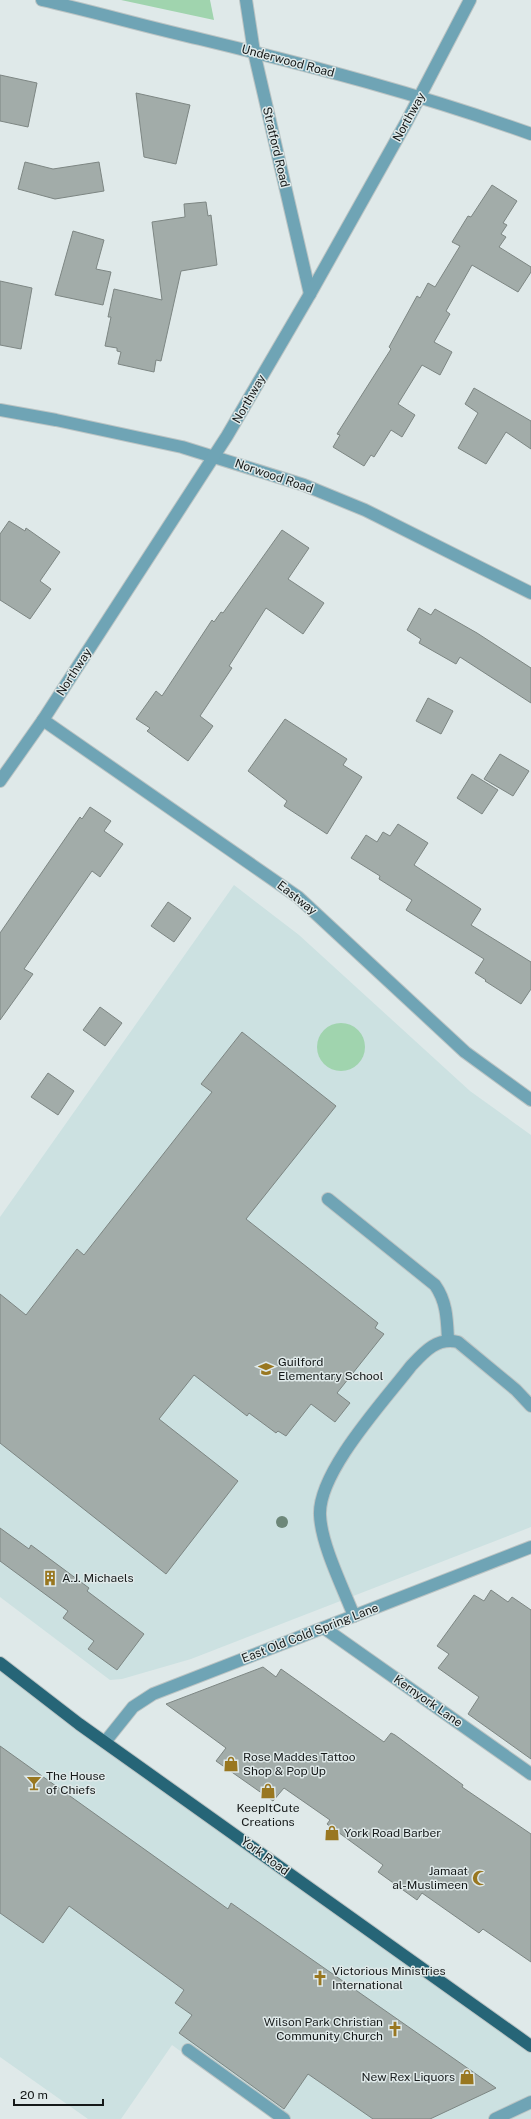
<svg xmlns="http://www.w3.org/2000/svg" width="531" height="2119" viewBox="0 0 531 2119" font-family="'Public Sans',sans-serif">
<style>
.built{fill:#cce1e1}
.green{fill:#a0d4ae}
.building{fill:#a2aca9;stroke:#7d8683}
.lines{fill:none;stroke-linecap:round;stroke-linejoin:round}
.lane-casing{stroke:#bbc4c4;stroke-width:14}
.street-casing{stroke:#bbc4c4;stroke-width:14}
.primary-casing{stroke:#bbc4c4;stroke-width:14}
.lane{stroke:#6fa4b5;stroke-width:12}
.street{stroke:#6fa4b5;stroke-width:12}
.primary{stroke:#266577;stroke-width:12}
.tree{fill:#6d8779}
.labels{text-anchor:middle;stroke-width:3;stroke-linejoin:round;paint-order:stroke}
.street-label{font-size:12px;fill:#151919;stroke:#dfe9e9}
.poi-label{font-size:12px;fill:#151919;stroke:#dfe9e9;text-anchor:start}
</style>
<rect width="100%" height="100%" fill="#dfe9e9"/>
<g class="built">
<polygon points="234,885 299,935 470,1091 531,1135 531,1527 191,1659 122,1679 110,1680 0,1597 0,1217"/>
<polygon points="0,1663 531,2044 531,2119 274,2119 172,2045 121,2119 88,2119 0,2057"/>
</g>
<g class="green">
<polygon points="121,0 210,0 214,20"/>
<circle cx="341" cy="1047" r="24"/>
</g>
<g class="building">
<polygon points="0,75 37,83 28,127 0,121"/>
<polygon points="136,93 190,105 176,164 144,157"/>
<polygon points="25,162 53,169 99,162 104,191 55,199 18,189"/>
<polygon points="492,185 517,201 503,223 507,225 501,234 506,237 499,247 531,267 531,272 518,292 472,265 446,311 450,314 434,342 452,352 440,375 422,365 398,404 415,415 402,437 391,430 374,457 371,455 364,466 333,447 340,435 337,434 391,349 389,347 417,296 420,298 428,283 435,287 460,246 452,242 468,216 471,217"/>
<polygon points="206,202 208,216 211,215 217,265 181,271 161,361 156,360 154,372 118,364 121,352 117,351 117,348 105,346 111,317 108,317 114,289 162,300 152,222 185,217 184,204"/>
<polygon points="73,231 104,240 96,269 111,272 103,305 55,295"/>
<polygon points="0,281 32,288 21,349 0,345"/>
<polygon points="474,388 531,421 531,449 506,432 486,464 458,448 478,413 465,404"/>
<polygon points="9,521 25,531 26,528 60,552 40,581 51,589 30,619 0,600 0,534"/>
<polygon points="282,530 309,548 288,579 324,603 303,634 266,608 229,666 232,668 200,716 213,726 188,761 147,731 150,728 136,719 156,691 162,696 212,620 214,622 221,612 223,613"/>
<polygon points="419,608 431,615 435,609 477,633 531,668 531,703 460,657 456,664 419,643 421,639 407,630"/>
<polygon points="428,698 453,711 441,734 416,721"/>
<polygon points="285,719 347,759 343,765 362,777 327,834 284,806 287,801 248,771"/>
<polygon points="500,754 529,771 513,796 484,779"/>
<polygon points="472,774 498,790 482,814 457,798"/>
<polygon points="90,807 111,821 104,831 123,844 100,877 92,871 24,969 33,974 0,1020 0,933 80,817 82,819"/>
<polygon points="398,824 428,843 414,865 481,909 471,925 531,962 531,989 521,1004 485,981 486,980 475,973 484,959 406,910 412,900 379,879 380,876 351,858 366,835 377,842 383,832 390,836"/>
<polygon points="168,902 191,918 174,942 151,926"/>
<polygon points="100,1007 122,1023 105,1046 83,1030"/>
<polygon points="242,1032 336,1106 246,1219 378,1323 375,1328 384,1334 337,1393 350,1403 335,1422 311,1404 286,1436 278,1431 276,1433 249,1413 247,1416 194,1375 159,1419 238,1481 166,1574 0,1443 0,1294 26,1315 77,1249 84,1255 212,1092 201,1084"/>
<polygon points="48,1073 74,1091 58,1115 31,1097"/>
<polygon points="0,1528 29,1549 31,1545 89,1588 87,1591 144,1634 117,1670 88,1649 94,1641 63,1618 68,1611 0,1561"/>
<polygon points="491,1590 508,1602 512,1597 531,1610 531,1759 468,1714 479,1697 438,1668 449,1654 437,1646 474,1595 484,1601"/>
<polygon points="263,1667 276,1677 281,1669 384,1742 391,1733 395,1735 463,1785 462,1787 531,1834 531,1962 483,1929 479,1933 422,1893 417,1900 378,1872 383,1865 327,1824 330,1820 284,1788 273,1801 216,1761 226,1748 166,1704"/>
<polygon points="0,1746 228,1909 231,1903 496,2088 430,2119 373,2119 308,2074 284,2109 179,2033 192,2015 175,2003 184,1990 69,1906 43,1943 0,1913"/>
</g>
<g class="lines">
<g class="lane-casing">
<g id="lane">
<path d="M328,1199L435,1285C447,1302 447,1320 448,1340"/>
<path d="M354,1616C343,1588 321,1544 320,1515C318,1472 385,1400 411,1366C424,1352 437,1337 458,1342L516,1390L531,1406"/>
<polyline points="324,1628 531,1774"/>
<polyline points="188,2050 284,2119"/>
</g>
</g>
<g class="street-casing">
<g id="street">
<path d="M42,0C95,12 147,27 200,39C312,66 423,95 531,134"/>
<polyline points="246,0 254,52 310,294"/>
<polyline points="0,410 56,420 182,447 304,485 365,510 531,593"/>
<polyline points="43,720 298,897 465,1052 531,1100"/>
<polyline points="0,781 43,720 227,436 310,294 407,121 470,0"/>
<polyline points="105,1742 133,1707 153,1694 531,1547"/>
<polyline points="495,2119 531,2102"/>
</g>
</g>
<g class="primary-casing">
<polyline id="primary" points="0,1663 79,1724 531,2046"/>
</g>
<use href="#lane" class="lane"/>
<use href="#street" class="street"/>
<use href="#primary" class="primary"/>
</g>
<circle class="tree" cx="282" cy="1522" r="6"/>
<defs>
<g id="school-bare" transform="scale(1.2)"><path d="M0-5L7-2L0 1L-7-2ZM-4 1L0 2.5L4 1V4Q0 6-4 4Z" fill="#997720" stroke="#dfe9e9" stroke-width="2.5" paint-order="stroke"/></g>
<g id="building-bare" transform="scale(1.2)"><path d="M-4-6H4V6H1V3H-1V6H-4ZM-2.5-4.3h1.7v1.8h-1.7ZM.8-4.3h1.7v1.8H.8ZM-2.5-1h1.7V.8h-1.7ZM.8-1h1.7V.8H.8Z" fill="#997720" stroke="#dfe9e9" stroke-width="2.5" paint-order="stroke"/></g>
<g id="shop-bare" transform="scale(1.2)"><path d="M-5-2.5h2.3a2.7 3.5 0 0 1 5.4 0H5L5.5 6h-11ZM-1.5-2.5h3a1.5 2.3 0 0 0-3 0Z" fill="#997720" stroke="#dfe9e9" stroke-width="2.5" paint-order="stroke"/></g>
<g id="bar-bare" transform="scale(1.2)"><path d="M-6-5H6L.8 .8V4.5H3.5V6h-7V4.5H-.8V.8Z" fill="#997720" stroke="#dfe9e9" stroke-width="2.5" paint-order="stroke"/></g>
<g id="mosque-bare" transform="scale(1.2)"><path d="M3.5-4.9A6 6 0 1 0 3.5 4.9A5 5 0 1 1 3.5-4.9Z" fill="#997720" stroke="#dfe9e9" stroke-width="2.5" paint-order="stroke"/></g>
<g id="church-bare" transform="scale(1.2)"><path d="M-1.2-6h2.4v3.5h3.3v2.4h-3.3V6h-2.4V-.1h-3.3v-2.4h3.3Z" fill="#997720" stroke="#dfe9e9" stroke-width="2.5" paint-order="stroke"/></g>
</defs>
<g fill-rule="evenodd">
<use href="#school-bare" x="266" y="1369"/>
<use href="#building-bare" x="50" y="1578"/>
<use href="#shop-bare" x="231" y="1764"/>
<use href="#bar-bare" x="34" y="1783"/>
<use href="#shop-bare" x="268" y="1791"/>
<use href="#shop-bare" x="332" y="1833"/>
<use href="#mosque-bare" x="480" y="1878"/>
<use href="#church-bare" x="320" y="1978"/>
<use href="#church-bare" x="395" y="2029"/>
<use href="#shop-bare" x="467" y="2077"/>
</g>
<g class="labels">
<g class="street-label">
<text transform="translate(288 61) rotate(15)" y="4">Underwood Road</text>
<text transform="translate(409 117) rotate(-61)" y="4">Northway</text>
<text transform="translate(276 147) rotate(77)" y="4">Stratford Road</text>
<text transform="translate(249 399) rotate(-60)" y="4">Northway</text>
<text transform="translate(274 476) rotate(19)" y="4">Norwood Road</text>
<text transform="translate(74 672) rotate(-57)" y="4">Northway</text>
<text transform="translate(297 898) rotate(38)" y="4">Eastway</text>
<text transform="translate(310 1633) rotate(-21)" y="4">East Old Cold Spring Lane</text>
<text transform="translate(428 1701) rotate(35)" y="4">Kernyork Lane</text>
<text transform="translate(265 1856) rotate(36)" y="4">York Road</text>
</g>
<g class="poi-label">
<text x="278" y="1366">Guilford<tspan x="278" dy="14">Elementary School</tspan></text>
<text x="62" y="1582">A.J. Michaels</text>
<text x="243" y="1761">Rose Maddes Tattoo<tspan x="243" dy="14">Shop &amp; Pop Up</tspan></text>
<text x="46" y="1780">The House<tspan x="46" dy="14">of Chiefs</tspan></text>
<text x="268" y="1812" text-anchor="middle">KeepItCute<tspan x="268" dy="14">Creations</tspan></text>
<text x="344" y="1837">York Road Barber</text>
<text x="468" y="1875" text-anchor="end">Jamaat<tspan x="468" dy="14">al-Muslimeen</tspan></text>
<text x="332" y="1975">Victorious Ministries<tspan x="332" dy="14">International</tspan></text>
<text x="383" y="2026" text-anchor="end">Wilson Park Christian<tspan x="383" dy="14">Community Church</tspan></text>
<text x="455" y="2081" text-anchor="end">New Rex Liquors</text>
</g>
</g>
<path d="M14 2099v6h89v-6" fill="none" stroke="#151919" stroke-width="2"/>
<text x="20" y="2099" font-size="12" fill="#151919" stroke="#dfe9e9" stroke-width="3" paint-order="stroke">20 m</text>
</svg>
